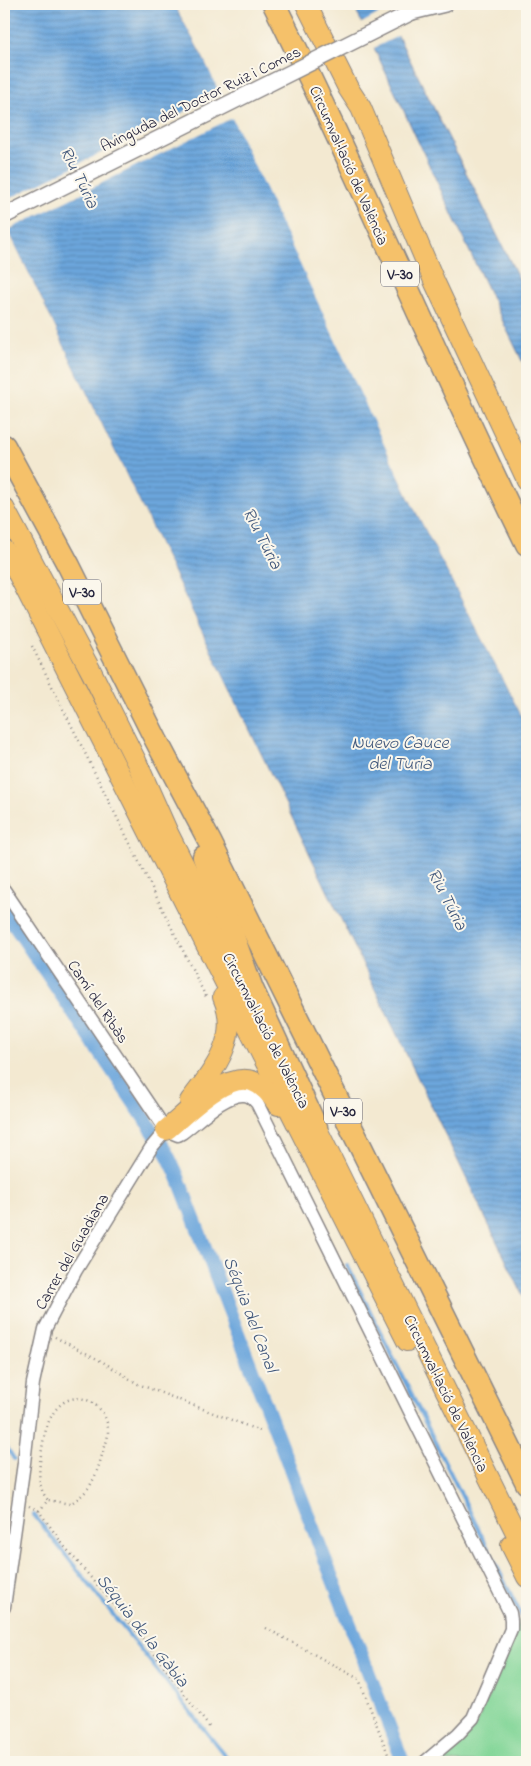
<svg xmlns="http://www.w3.org/2000/svg" width="531" height="1766" viewBox="0 0 531 1766" font-family="'Indie Flower',sans-serif">
<style>
.green{fill:#83d698;stroke:#527c6a}
.water{fill:url(#water-rules);stroke:#47648c}
.pier{fill:#f3e9d1}
.lines{fill:none;stroke-linecap:round;stroke-linejoin:round}
.stream{stroke:#6ca6dc;stroke-width:4}
.canal{stroke:#6ca6dc;stroke-width:14}
.minor-casing{stroke:#8a8686;stroke-width:15}
.tertiary-casing{stroke:#8a8686;stroke-width:18}
.trunk-casing{stroke:#8a8686;stroke-width:22}
.motorway-casing{stroke:#8a8686;stroke-width:25}
.path{stroke:#8a8686;stroke-width:2.5;stroke-dasharray:1 4;stroke-linecap:butt}
.minor{stroke:#fff;stroke-width:12}
.tertiary{stroke:#fff;stroke-width:15}
.trunk{stroke:#f5c16b;stroke-width:20}
.motorway{stroke:#f5c16b;stroke-width:22}
.tertiary-bridge-casing{stroke:#8a8686;stroke-width:18;stroke-linecap:butt}
.tertiary-bridge{stroke:#fff;stroke-width:15}
.labels{text-anchor:middle;stroke-width:4;stroke-linejoin:round;paint-order:stroke}
.shield{fill:#fbf7ec;stroke:#636270;stroke-width:1}
.shield-label{font-size:15px;font-weight:bold;fill:#22223b}
.street-label{font-size:16px;fill:#22223b;stroke:#fbf7ec}
.water-label{font-size:18px;font-style:italic;fill:#40577b;stroke:#fbf7ec}
</style>
<defs>
<pattern id="water-rules" width="6" height="5" patternUnits="userSpaceOnUse" patternTransform="scale(1.25)"><rect width="6" height="5" fill="#6ca6dc"/><path d="M0 2.5h6" fill="none" stroke="#5887b4"/></pattern>
</defs>
<rect width="100%" height="100%" fill="#fbf7ec"/>
<filter id="ink" filterUnits="userSpaceOnUse"><feTurbulence type="fractalNoise" baseFrequency=".02" numOctaves="2"/><feDisplacementMap in="SourceGraphic" scale="10" xChannelSelector="R" yChannelSelector="G"/><feConvolveMatrix kernelMatrix="1 2 1 2 8 2 1 2 1" color-interpolation-filters="sRGB"/></filter>
<filter id="wash" filterUnits="userSpaceOnUse"><feTurbulence type="fractalNoise" baseFrequency=".0096" numOctaves="4" result="noise"/><feDisplacementMap in="SourceGraphic" scale="20" xChannelSelector="R" yChannelSelector="G"/><feGaussianBlur stdDeviation="1.12" result="paint"/><feColorMatrix in="noise" values="0 0 0 0 0 0 0 0 0 0 0 0 0 0 0 0 0 1.4 0 .05"/><feComposite in="paint" operator="in"/></filter>
<g filter="url(#wash)">
<rect width="100%" height="100%" fill="#f3e9d1"/>
<polygon class="green" points="522,1615 527,1626 527,1762 431,1762 477,1723"/>
<g class="water">
<polygon points="4,4 174,4 203,57 273,198 409,498 527,726 527,1304 4,222"/>
<path d="M353,4H382L527,295V371C467,249 412,126 353,4Z"/>
</g>
<g class="pier">
<polygon points="174,4 177,4 205,56 275,197 411,497 527,721 527,726 409,498 232,118 8,230 527,1306 525,1305 4,228 4,201 220,94 203,57"/>
<polygon points="387,9 400,35 372,49 360,24"/>
</g>
<g class="lines">
<g class="stream">
<polyline points="347,1265 527,1627"/>
<polyline points="4,1443 14,1459"/>
<polyline points="34,1515 230,1762"/>
</g>
<polyline class="canal" points="4,910 147,1122 164,1148 176,1172 403,1762"/>
</g>
</g>
<g filter="url(#ink)">
<g class="lines">
<g class="minor-casing">
<g id="minor">
<polyline points="4,890 166,1130"/>
<path d="M166,1130L178,1135L182,1133C197,1122 226,1093 244,1095C250,1095 253,1099 257,1103L510,1613L511,1620V1629L473,1718L458,1734L425,1762"/>
<polyline points="4,1607 24,1463 33,1383 45,1329 76,1270 151,1148 166,1130"/>
</g>
</g>
<g class="tertiary-casing">
<polyline id="tertiary" points="412,12 445,4"/>
</g>
<g class="trunk-casing">
<g id="trunk">
<polyline points="306,4 348,88 361,108 435,283 527,480"/>
<polyline points="4,508 92,673 136,761 168,833 235,966"/>
<polyline points="4,550 11,560 407,1341"/>
<path d="M190,1101C214,1070 241,1038 223,997"/>
<polyline points="309,1113 527,1555"/>
<path d="M166,1130C186,1114 225,1072 252,1081C264,1085 271,1095 278,1105"/>
<polyline points="511,1545 527,1577"/>
</g>
</g>
<g class="motorway-casing">
<g id="motorway">
<path d="M274,4C363,182 439,366 527,544"/>
<polyline points="4,446 69,566 156,740 210,842 527,1483"/>
<polyline points="204,857 252,989 316,1127"/>
</g>
</g>
<g class="path">
<polyline points="32,646 207,999"/>
<polyline points="55,1337 103,1362 138,1384 260,1431"/>
<polyline points="29,1506 39,1511 64,1546 144,1640 210,1728"/>
<path d="M39,1511L48,1500L70,1504C89,1492 93,1483 100,1462C102,1453 108,1442 108,1432C109,1406 78,1386 58,1407C48,1417 44,1435 42,1449C39,1466 36,1487 48,1500"/>
<polyline points="266,1628 359,1679 391,1762"/>
</g>
<use href="#minor" class="minor"/>
<use href="#tertiary" class="tertiary"/>
<use href="#trunk" class="trunk"/>
<use href="#motorway" class="motorway"/>
<g class="tertiary-bridge-casing">
<polyline id="tertiary-bridge" points="4,216 412,12"/>
</g>
<use href="#tertiary-bridge" class="tertiary-bridge"/>
</g>
</g>
<g class="labels">
<g class="shield">
<rect x="381" y="261.5" width="38" height="25" rx="4"/>
<rect x="63" y="579.5" width="38" height="25" rx="4"/>
<rect x="324" y="1098.5" width="38" height="25" rx="4"/>
</g>
<g class="shield-label">
<text x="400" y="279">V-30</text>
<text x="82" y="597">V-30</text>
<text x="343" y="1116">V-30</text>
</g>
<g class="street-label">
<text transform="translate(200 98) rotate(-26)" y="6">Avinguda del Doctor Ruiz i Comes</text>
<text transform="translate(350 165) rotate(66)" y="6">Circumval·lació de València</text>
<text transform="translate(99 1001) rotate(56)" y="6">Camí del Ribàs</text>
<text transform="translate(267 1030) rotate(63)" y="6">Circumval·lació de València</text>
<text transform="translate(71 1251) rotate(-60)" y="6">Carrer del Guadiana</text>
<text transform="translate(447 1393) rotate(64)" y="6">Circumval·lació de València</text>
</g>
<g class="water-label">
<text transform="translate(80 177) rotate(64)" y="6">Riu Túria</text>
<text transform="translate(263 538) rotate(63)" y="6">Riu Túria</text>
<text x="400" y="748">Nuevo Cauce<tspan x="400" dy="21">del Turia</tspan></text>
<text transform="translate(448 899) rotate(63)" y="6">Riu Túria</text>
<text transform="translate(251 1314) rotate(69)" y="6">Séquia del Canal</text>
<text transform="translate(143 1630) rotate(52)" y="6">Séquia de la Gàbia</text>
</g>
</g>
<rect width="531" height="1766" fill="none" stroke="#fbf7ec" stroke-width="20"/>
</svg>
